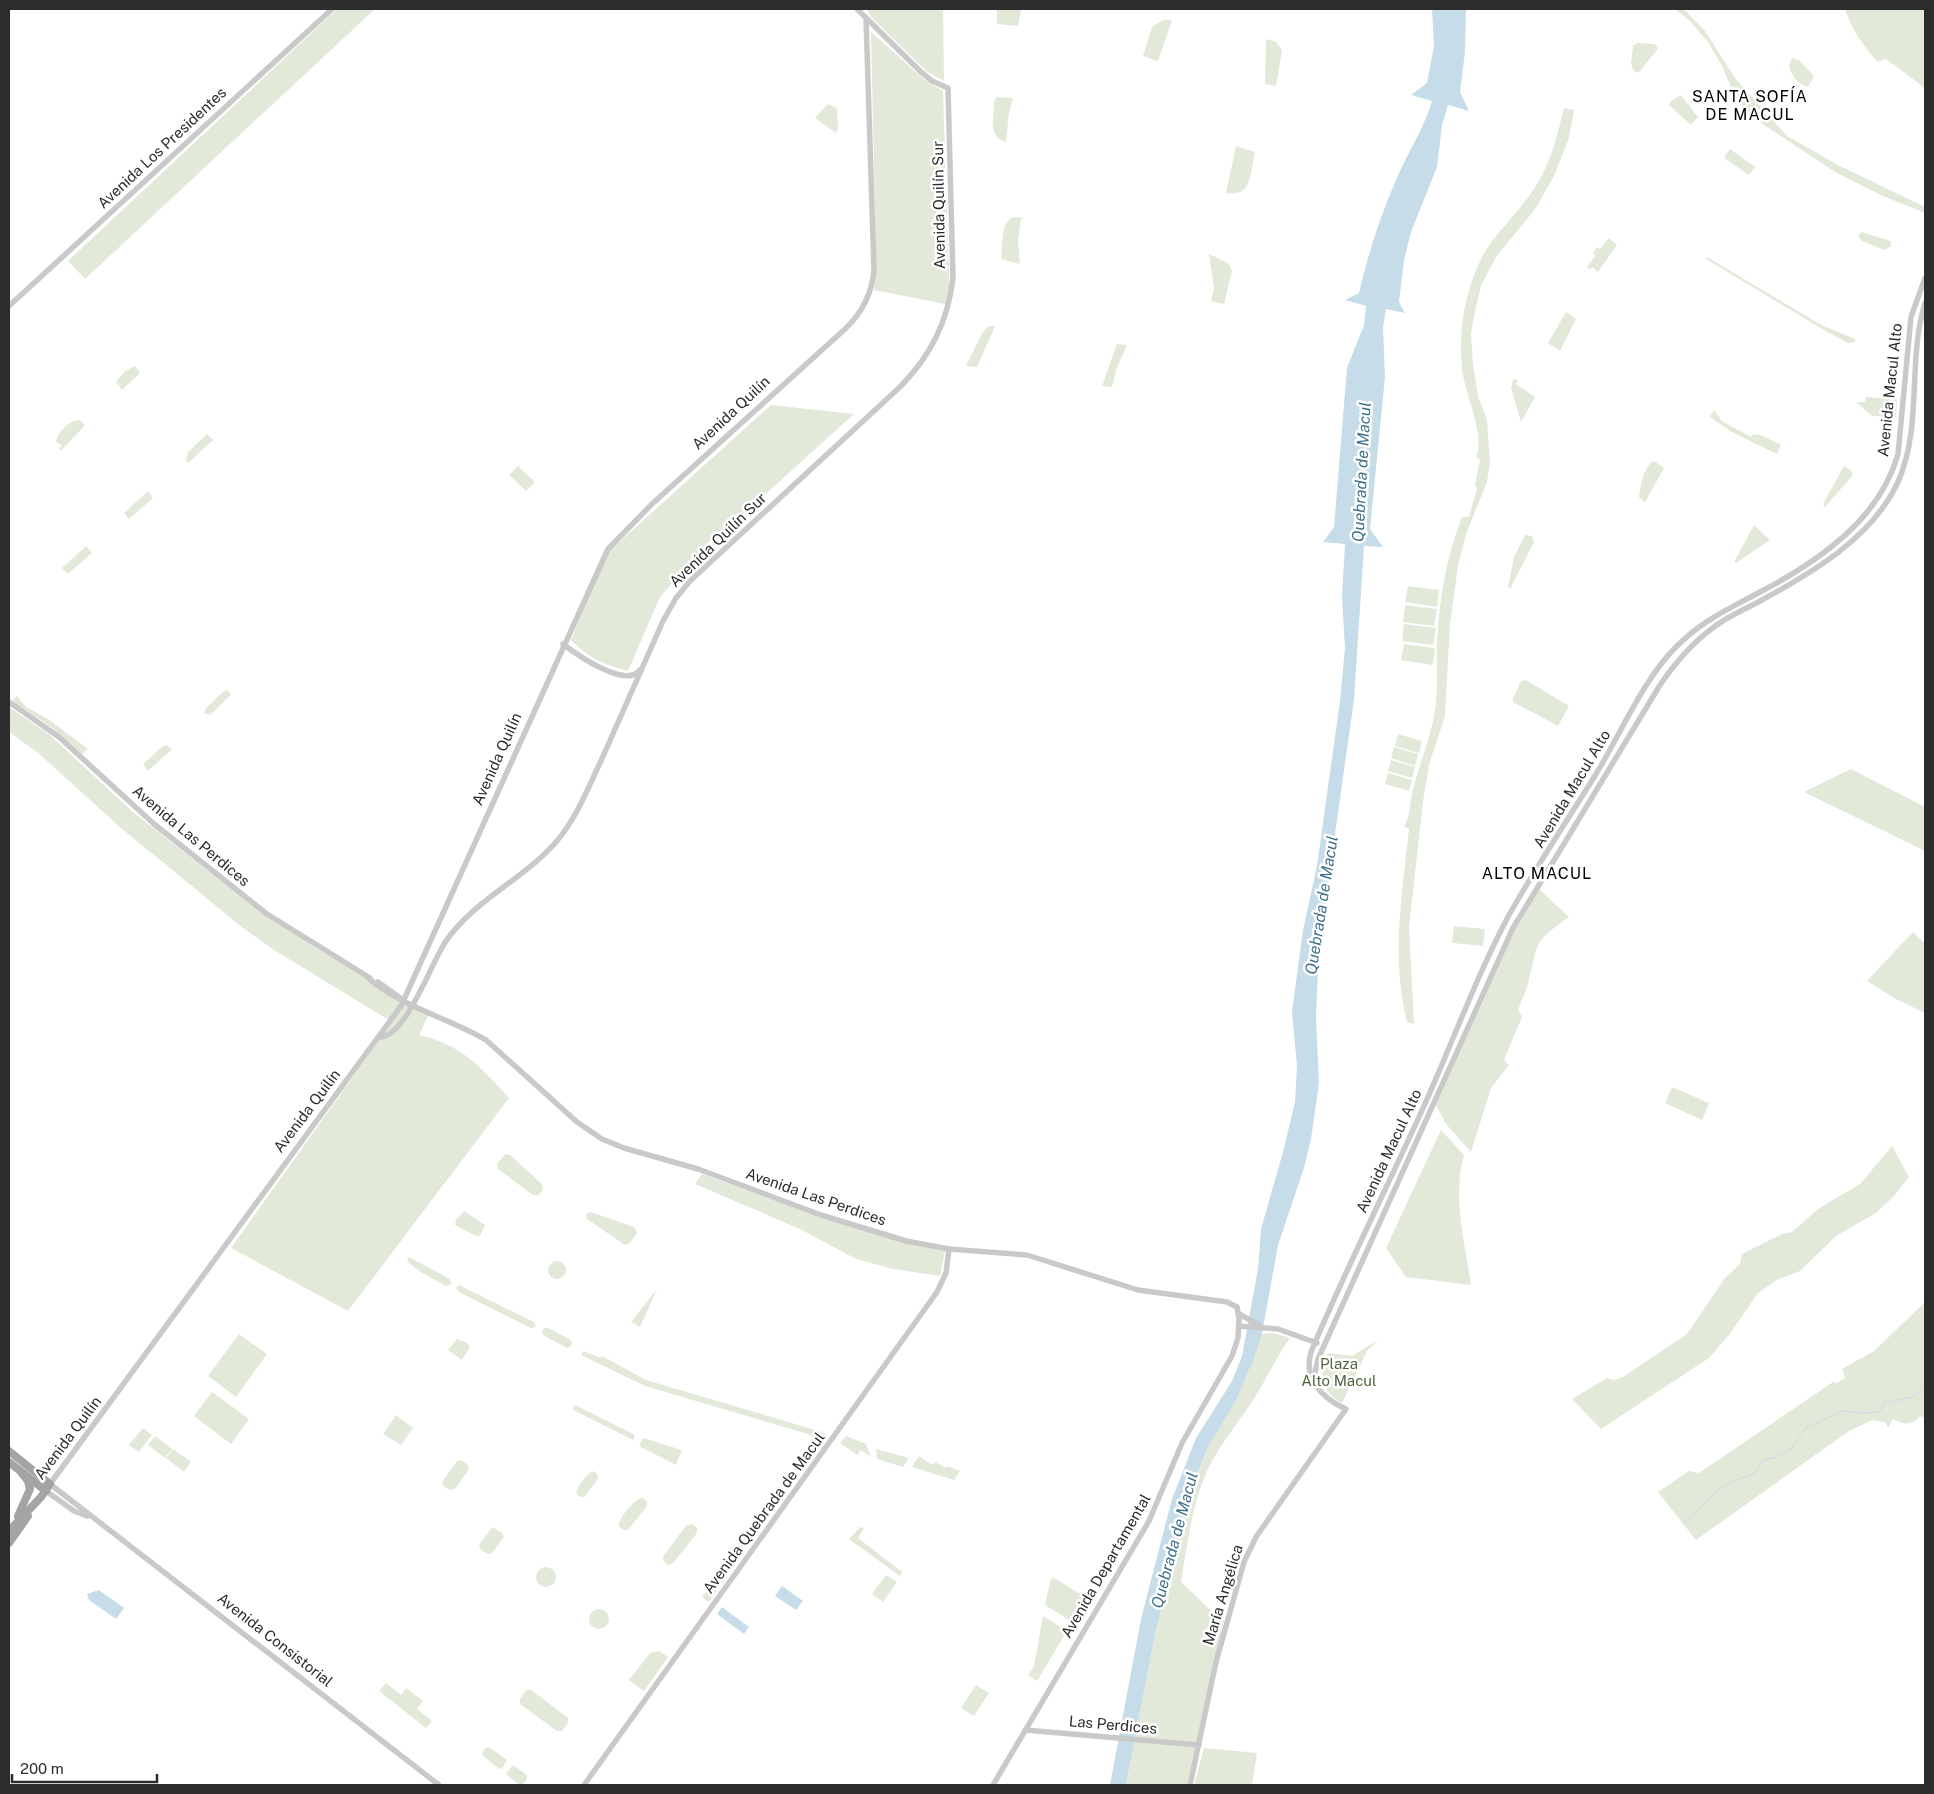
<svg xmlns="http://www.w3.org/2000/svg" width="1934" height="1794" viewBox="0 0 1934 1794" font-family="'Public Sans',sans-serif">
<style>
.green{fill:#e3e9d9}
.water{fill:#c6dde9}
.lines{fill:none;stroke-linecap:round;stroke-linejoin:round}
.stream{stroke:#c6dde9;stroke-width:1}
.minor{stroke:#c9c9c9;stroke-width:5.5}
.major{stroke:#a4a4a4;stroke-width:8}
.labels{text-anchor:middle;stroke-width:5;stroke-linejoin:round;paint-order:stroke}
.street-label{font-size:15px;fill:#2c2c2c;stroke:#fff}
.park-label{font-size:15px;fill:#51653c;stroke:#fff}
.neighbourhood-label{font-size:16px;letter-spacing:1px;fill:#000;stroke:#fff}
.water-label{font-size:16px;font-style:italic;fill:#3e708a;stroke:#fff}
</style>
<rect width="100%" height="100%" fill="#fff"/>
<g class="green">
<polygon points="337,9 375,9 85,279 68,261"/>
<polygon points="867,9 943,9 944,81 926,71 871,17"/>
<polygon points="997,9 1021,9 1018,26 997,24"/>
<polygon points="1675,9 1684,9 1705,31 1735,78 1787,136 1838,165 1925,207 1925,213 1883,196 1835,172 1749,115 1732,90 1722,66 1708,42 1690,21"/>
<path d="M1845,9H1925V88L1886,59L1878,62C1863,46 1852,30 1845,9Z"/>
<polygon points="1163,20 1172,20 1158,61 1143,56 1152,27"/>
<polygon points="871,32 926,81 943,91 950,305 874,290 876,261"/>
<polygon points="1266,39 1276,42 1282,50 1276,86 1265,84"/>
<polygon points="1637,43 1655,44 1658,49 1638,73 1634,71 1631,64 1633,46"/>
<path d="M1792,58L1799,60L1814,76L1808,87C1798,85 1791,75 1789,66Z"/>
<polygon points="1681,95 1698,117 1691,125 1669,105 1671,101"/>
<path d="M997,97L1013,98L1009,113L1006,142C986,136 995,117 994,101Z"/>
<polygon points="828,104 837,108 838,128 836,133 815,118"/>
<path d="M1564,108L1574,110L1569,138L1554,176L1536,208L1496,257L1481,286L1476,307L1471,333L1473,364L1478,396L1487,420L1490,463L1487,482L1466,534L1458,566L1450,624L1445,716L1429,765L1423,802L1409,927L1414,1024L1407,1022C1391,958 1402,894 1409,829L1404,826C1412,813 1409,800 1414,786C1421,759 1434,730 1436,701C1438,683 1436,663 1437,644C1439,601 1446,557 1462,517H1469L1477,488L1475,485L1480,459L1476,457C1486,435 1464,393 1462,368C1460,349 1461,330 1464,311C1468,291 1475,268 1486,250C1501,227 1523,208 1537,184C1552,160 1557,135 1564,108Z"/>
<path d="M1236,146L1255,152C1250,171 1253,198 1226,193Z"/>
<polygon points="1730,149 1755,167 1749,175 1724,158"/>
<path d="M1013,217L1024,218L1021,219L1018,240L1020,264L1004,260L1001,258C1003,245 1000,223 1013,217Z"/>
<polygon points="1861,232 1888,240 1891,242 1891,246 1884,250 1862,241 1858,236"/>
<polygon points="1609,238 1617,245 1598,272 1592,267 1590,270 1587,267 1595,256 1593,253 1597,247 1600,249"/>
<polygon points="1209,254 1228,263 1232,271 1224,304 1211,301 1214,288"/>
<polygon points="1707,257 1821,325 1855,339 1855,342 1848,343 1829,333 1706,259"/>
<polygon points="1566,312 1576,319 1560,351 1548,343"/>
<polygon points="989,326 995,326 977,367 966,366 982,333"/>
<polygon points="1117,344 1127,345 1116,370 1112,387 1102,386"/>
<polygon points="135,366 140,373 122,390 116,382 125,371"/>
<polygon points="1513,379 1518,380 1516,384 1535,397 1521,422 1511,388"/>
<polygon points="1866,397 1897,399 1896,417 1872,416 1856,402 1865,402"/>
<path d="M771,405L854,414L758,501L709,542L660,597L628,671C605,665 588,658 571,640L606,554Z"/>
<polygon points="1714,410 1722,421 1751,437 1753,434 1761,435 1781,445 1777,454 1730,431 1710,417"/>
<path d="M79,420L85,425L61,451L59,449L62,445L56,442C57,432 69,421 79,420Z"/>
<polygon points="207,434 213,440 188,463 186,460 188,452"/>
<path d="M1654,461L1664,468L1645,502L1639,497C1641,486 1643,466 1654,461Z"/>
<polygon points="518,466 535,482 526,491 509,475"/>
<polygon points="1844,466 1852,471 1852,476 1825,507 1823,504"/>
<polygon points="148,491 153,498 129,519 124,513"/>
<polygon points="1754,525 1770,540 1736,563 1734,562"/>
<polygon points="1525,535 1532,536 1534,542 1510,589 1508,587 1514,557"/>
<polygon points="86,546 92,553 68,574 62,568"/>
<polygon points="1408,586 1439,590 1437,607 1405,602"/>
<polygon points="1405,605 1437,609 1434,626 1403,622"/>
<polygon points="1404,624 1436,628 1433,645 1402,641"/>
<polygon points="1404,644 1435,648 1433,665 1401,660"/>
<polygon points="1526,680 1569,706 1558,726 1513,702 1513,698 1521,681"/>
<polygon points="228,690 231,695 210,715 204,713 206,708 224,691"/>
<polygon points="17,696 26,707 48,719 88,749 82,754 51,727 12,701"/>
<path d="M9,707L50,735L134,813L257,909L321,951L429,1014L419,1035C461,1044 482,1068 509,1098L348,1311L231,1248L392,1022L274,950L243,928L121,828L37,752L9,732Z"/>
<polygon points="1398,734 1422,741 1419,753 1395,746"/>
<polygon points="167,745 172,749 148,771 143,764 163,746"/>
<polygon points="1394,747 1418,754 1415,766 1391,758"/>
<polygon points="1391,760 1415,767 1412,778 1388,771"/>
<polygon points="1851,769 1925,807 1925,851 1804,792"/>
<polygon points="1388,773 1412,780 1409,791 1385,784"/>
<path d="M1538,888L1569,917C1531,944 1539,942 1528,984C1526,992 1521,1001 1518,1010L1522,1017L1504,1060L1509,1065L1491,1088L1471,1152L1446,1124L1436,1105L1515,930Z"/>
<polygon points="1454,926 1485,929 1483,946 1452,943"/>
<polygon points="1913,932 1925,944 1925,1013 1896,999 1867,981"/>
<polygon points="1672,1087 1709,1103 1702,1120 1665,1103"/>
<path d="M1441,1130L1464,1155C1452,1196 1465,1243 1471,1285L1406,1277L1386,1248Z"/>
<polygon points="1892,1146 1909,1177 1894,1196 1876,1213 1836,1236 1800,1271 1777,1280 1758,1293 1729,1335 1709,1358 1601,1429 1572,1399 1607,1378 1613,1380 1623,1377 1687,1334 1725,1278 1740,1264 1742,1254 1782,1234 1792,1232 1818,1209 1860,1184"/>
<polygon points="505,1154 510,1155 542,1184 543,1190 539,1195 533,1195 498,1169 497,1164"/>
<polygon points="702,1174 822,1217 945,1251 940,1276 893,1269 856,1259 800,1229 695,1184"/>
<polygon points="464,1211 485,1225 480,1236 476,1236 455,1225 456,1220"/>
<polygon points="591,1212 634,1227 637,1233 630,1243 625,1245 587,1219 586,1214"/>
<polygon points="409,1257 450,1279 451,1284 446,1286 419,1271 407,1261"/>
<circle cx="557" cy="1270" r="9"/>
<polygon points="459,1285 534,1322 536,1327 531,1328 459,1292 456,1288"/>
<polygon points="657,1289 640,1327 631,1322"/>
<path d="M1925,1302V1418L1920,1416C1911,1426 1905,1425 1893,1419L1888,1428L1885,1422L1872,1420L1849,1431L1696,1540L1658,1492L1689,1471L1699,1473L1833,1382L1837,1383L1845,1378L1842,1369L1874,1351Z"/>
<polygon points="544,1328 548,1328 571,1340 572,1343 570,1347 567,1348 543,1335 542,1332"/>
<path d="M1273,1333L1290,1338C1276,1357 1268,1377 1255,1397C1238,1424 1216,1448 1204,1478C1191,1511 1187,1547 1181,1582L1221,1620H1224L1187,1785H1126L1155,1635L1190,1492L1207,1449L1247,1376L1262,1334Z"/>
<polygon points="239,1334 267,1354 236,1397 208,1376"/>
<polygon points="457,1339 467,1343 470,1347 462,1360 448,1350"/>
<path d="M1378,1340L1367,1351L1342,1403C1321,1393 1318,1372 1328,1353L1352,1356Z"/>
<polygon points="584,1351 600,1358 602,1356 646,1380 822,1432 827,1435 821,1444 808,1434 645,1386 581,1355"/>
<polygon points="212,1392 249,1419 231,1444 194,1416"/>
<polygon points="575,1405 635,1435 633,1440 573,1410"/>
<polygon points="396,1415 413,1428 401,1445 383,1434"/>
<polygon points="143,1428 152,1435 139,1452 129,1445"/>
<polygon points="155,1436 172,1449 165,1458 148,1445"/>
<polygon points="846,1436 866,1444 871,1457 861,1450 857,1455 840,1443"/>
<polygon points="643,1438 682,1450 676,1465 639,1446"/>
<polygon points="173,1449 191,1462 184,1472 166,1458"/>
<polygon points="876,1449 909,1458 903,1467 877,1459"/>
<polygon points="919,1456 932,1465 935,1462 946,1468 948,1466 960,1471 954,1480 912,1467"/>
<polygon points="457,1461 461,1460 467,1464 469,1469 456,1488 450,1490 443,1486 442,1482"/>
<path d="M593,1471L597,1474L598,1479L584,1497H580L576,1493C578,1486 586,1474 593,1471Z"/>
<path d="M642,1498L647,1501V1506L629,1529L625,1531L618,1526C620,1517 634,1499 642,1498Z"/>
<polygon points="692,1524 697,1528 697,1533 673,1563 668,1565 663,1560 664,1555 686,1526"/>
<polygon points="492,1527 501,1532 504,1537 492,1553 488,1554 481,1550 479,1545"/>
<polygon points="860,1527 864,1528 858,1538 902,1572 900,1576 849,1539"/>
<polygon points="742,1555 709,1602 702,1597 733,1556"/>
<circle cx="546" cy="1577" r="10"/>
<polygon points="886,1575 897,1582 883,1602 872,1594"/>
<polygon points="1054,1578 1084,1596 1069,1620 1045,1605 1051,1579"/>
<circle cx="599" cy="1619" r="10"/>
<polygon points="1043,1616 1067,1631 1037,1681 1028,1675 1034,1666"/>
<polygon points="659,1651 668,1657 644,1691 629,1680 650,1653"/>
<polygon points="386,1683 401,1695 406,1688 423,1701 417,1709 432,1721 426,1728 379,1691"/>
<polygon points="976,1685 989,1693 974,1716 961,1708"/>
<polygon points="530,1689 568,1718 568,1723 562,1731 557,1731 520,1704 520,1699 526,1690"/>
<polygon points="489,1747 507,1760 502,1769 498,1768 482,1755 484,1749"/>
<polygon points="1204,1748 1257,1753 1252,1785 1194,1785"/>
<polygon points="513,1765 527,1775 527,1779 523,1784 518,1784 506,1774"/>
</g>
<g class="water">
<path d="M1432,9H1466L1465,52L1460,92L1469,111L1448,105L1442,125L1437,167L1411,232L1404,261L1399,302L1405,313L1386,309L1383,328L1385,377L1370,529L1383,547L1364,546L1354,700L1319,947L1316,1017L1319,1083L1311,1139L1304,1168L1278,1245L1262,1334L1253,1361L1237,1398L1207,1449L1190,1492L1155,1635L1126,1785H1110L1141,1619L1172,1499L1196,1438L1232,1381L1242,1356L1258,1269L1261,1229L1283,1152L1295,1102L1297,1066L1292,1012L1303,930L1317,866L1340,701L1345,648L1342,597L1345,544L1323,542L1334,527L1347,368L1364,325L1366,306L1345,300L1359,293C1368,254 1380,217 1396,180C1407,153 1424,129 1432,101L1411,95L1427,83L1434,46Z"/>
<polygon points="782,1586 803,1601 796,1610 775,1596"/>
<polygon points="99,1590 124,1608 116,1619 89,1600 87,1594"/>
<polygon points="722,1607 749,1627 744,1634 717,1614"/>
</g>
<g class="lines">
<polyline class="stream" points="1684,1523 1722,1486 1755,1473 1764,1460 1777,1457 1791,1449 1806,1428 1841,1411 1864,1413 1880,1412 1885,1403 1913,1397 1925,1387"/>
<g class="minor">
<polyline points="9,306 332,9"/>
<path d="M563,644C577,655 626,689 640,670"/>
<polyline points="9,702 59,737 154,824 267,914 370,978"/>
<path d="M366,976C400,1007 447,1017 486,1040L577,1122L602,1139L624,1148L698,1169L821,1215L906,1241L949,1249L1027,1255L1138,1290L1227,1302L1237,1307L1239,1319L1238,1338L1232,1356L1182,1443L1149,1521L993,1785"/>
<polyline points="378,982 403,1000"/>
<path d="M380,1037C406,1037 432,961 446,941C474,900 524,879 556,842C576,819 587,790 600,763C621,715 642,668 663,621L676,598L690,581L901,386C931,355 948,321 953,278L948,88L932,81L921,72L857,9"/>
<polyline points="1239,1314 1259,1325"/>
<polyline points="1239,1326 1278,1329 1317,1343"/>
<path d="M1316,1384L1315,1373L1318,1359L1513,928L1660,685C1675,663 1692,643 1714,627C1728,616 1744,610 1760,601C1812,573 1873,537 1898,482C1923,425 1907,361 1925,303"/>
<polyline points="46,1491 74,1511 87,1516"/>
<polyline points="1025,1730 1199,1745"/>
<path d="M439,1785L50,1484L401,1006L608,549L652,504L845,329C862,313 872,294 874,270L866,18"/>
<polyline points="584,1785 937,1292 946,1273 949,1249"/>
<path d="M1190,1785L1216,1662L1244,1562L1256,1537L1346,1409C1323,1399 1303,1379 1311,1352C1347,1266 1390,1182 1428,1097C1455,1036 1478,973 1509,915C1536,867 1567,821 1596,774C1620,735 1643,680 1675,648C1702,620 1729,609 1762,591C1819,561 1880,519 1898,454L1911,317L1925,278"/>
</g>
<g class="major">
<polyline points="9,1451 50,1484 41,1497 9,1531"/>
<polyline points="9,1462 46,1491"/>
<polyline points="18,1516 30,1489 28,1481 21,1472"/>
<polyline points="9,1543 28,1516"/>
</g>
</g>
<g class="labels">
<g class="street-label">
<text transform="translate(162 148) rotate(-43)" y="5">Avenida Los Presidentes</text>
<text transform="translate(939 205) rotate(-91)" y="5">Avenida Quilín Sur</text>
<text transform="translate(1890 390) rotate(-84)" y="5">Avenida Macul Alto</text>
<text transform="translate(731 413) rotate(-43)" y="5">Avenida Quilín</text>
<text transform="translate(718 540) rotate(-44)" y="5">Avenida Quilín Sur</text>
<text transform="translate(497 759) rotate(-66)" y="5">Avenida Quilín</text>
<text transform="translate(1572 789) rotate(-59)" y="5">Avenida Macul Alto</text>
<text transform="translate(191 836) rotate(40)" y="5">Avenida Las Perdices</text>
<text transform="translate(307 1111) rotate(-53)" y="5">Avenida Quilín</text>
<text transform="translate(1389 1151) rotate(-65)" y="5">Avenida Macul Alto</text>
<text transform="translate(816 1197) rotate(19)" y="5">Avenida Las Perdices</text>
<text transform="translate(68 1438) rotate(-53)" y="5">Avenida Quilín</text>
<text transform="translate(764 1513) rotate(-54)" y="5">Avenida Quebrada de Macul</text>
<text transform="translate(1106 1566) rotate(-60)" y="5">Avenida Departamental</text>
<text transform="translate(1223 1595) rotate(-73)" y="5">María Angélica</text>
<text transform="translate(275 1640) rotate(38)" y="5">Avenida Consistorial</text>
<text transform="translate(1113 1725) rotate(5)" y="5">Las Perdices</text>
</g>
<g class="park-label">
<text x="1339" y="1369">Plaza<tspan x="1339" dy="17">Alto Macul</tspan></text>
</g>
<g class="neighbourhood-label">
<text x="1750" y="102">SANTA SOFÍA<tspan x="1750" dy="18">DE MACUL</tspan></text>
<text x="1537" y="879">ALTO MACUL</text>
</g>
<g class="water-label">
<text transform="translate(1361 472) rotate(-87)" y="6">Quebrada de Macul</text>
<text transform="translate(1321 905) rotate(-81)" y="6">Quebrada de Macul</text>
<text transform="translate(1174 1540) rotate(-75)" y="6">Quebrada de Macul</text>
</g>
</g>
<rect width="1934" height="1794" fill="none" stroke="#2c2c2c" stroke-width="20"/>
<path d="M12 1774v8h145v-8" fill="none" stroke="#2c2c2c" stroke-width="2.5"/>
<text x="20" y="1774" font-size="15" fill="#2c2c2c" stroke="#ffffff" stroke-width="4" paint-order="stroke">200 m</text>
</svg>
